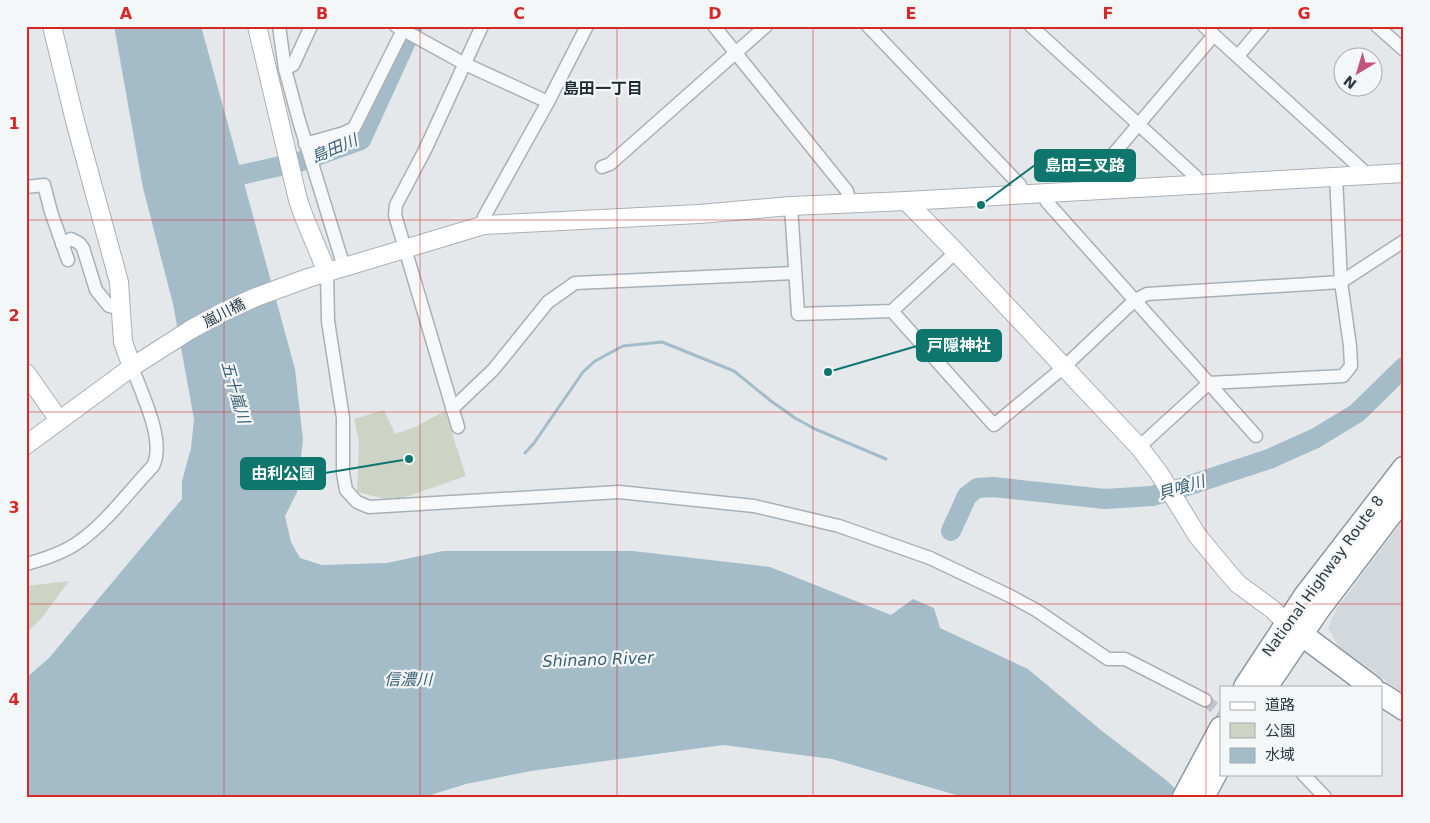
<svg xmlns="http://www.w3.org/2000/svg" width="1430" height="823" viewBox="0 0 1430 823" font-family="'DejaVu Sans','Noto Sans JP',sans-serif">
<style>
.built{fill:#d3d8dd}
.green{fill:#cdd4c6}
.water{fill:#a3bcc8}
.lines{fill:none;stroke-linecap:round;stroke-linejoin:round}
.stream{stroke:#a3bcc8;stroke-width:3}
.river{stroke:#a3bcc8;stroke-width:20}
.street-tunnel{stroke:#bfc5c9;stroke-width:12;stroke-dasharray:12 6;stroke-linecap:butt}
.street-casing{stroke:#a9b0b5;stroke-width:15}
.secondary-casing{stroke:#a9b0b5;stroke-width:20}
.highway-casing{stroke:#8d99a1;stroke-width:25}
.street{stroke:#f7f8fa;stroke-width:12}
.secondary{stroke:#fff;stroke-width:18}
.highway{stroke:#fff;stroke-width:22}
.grid{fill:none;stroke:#d62828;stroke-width:1;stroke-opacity:0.55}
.labels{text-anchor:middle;stroke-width:4.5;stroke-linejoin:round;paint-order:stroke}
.street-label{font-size:15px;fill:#2d3942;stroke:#f4f7f8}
.neighbourhood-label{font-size:16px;font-weight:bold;fill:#1f2a33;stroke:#f4f7f8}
.water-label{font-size:16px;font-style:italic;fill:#3a5f74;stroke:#f4f7f8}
.leader{fill:none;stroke:#0f766e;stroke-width:2}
.callout-dot{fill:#0f766e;stroke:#f4f7f8;stroke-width:2}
.callout{fill:#0f766e;stroke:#0f766e;stroke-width:2}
.callout-label{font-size:16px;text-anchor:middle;font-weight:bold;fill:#fff}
.neatline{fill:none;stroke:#d62828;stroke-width:2}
.grid-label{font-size:16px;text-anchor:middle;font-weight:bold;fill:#d62828}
</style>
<rect width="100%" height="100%" fill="#e4e8eb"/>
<polygon class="built" points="1404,519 1404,694 1339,647 1328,628 1337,608"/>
<g class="green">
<polygon points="384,410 395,434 413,428 445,411 466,476 394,501 357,492 359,441 354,419"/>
<polygon points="69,581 41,619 26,633 26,586"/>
</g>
<polygon class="water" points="114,26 201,26 295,369 303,440 297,492 285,516 291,542 300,558 322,565 387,563 443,551 633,551 770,567 891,615 913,599 934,608 940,628 1028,669 1102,731 1166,780 1184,797 963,797 832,759 723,745 531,771 466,784 424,797 26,797 26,678 49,658 182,499 182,481 191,448 194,419 173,304 143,188"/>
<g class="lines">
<polyline class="stream" points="525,453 534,443 583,372 595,361 623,346 662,342 734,371 771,401 795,418 815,429 886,459"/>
<g class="river">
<polyline points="215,182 226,178 299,162 361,140 413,26"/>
<polyline points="951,531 967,496 977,488 993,487 1105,499 1152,496 1181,488 1269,459 1316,438 1357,413 1404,367"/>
</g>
<polyline class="street-tunnel" points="1205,700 1221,713"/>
<g class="street-casing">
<g id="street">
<polyline points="279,26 285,69 299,121 344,267"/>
<polyline points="396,26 465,64 548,102"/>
<polyline points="714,26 847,191 850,204"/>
<polyline points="868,26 1020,185 1023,194"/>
<polyline points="1031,26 1196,177 1199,184"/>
<polyline points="1204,26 1368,175"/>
<polyline points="1377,26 1404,50"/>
<polyline points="1238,56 1263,26"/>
<polyline points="285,69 293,65 311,26"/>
<polyline points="305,144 344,133 354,128 405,26"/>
<polyline points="602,167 610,164 766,26"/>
<polyline points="26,187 44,185 51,212 68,260"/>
<polyline points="1086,191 1089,183 1214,35"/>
<polyline points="1043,193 1047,202 1256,436"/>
<polyline points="791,206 798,314 892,311 956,252"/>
<polyline points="484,225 484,217 548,102 587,26"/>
<polyline points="62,244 71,239 79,243 83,248 96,290 109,306 121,309"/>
<polyline points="327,272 328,321 343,418 343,473 346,490 357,502 369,507 619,492 754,506 839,526 930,558 1010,596 1036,610 1108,659 1125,659 1205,700"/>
<polyline points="892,311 994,425 1064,367 1135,300 1147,294 1341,282 1404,241"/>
<polyline points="452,409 493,370 548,302 575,283 794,273"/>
<polyline points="458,427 395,215 396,205 425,150 482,26"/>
<polyline points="1139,447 1209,383 1343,376 1351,366 1350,346 1341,282 1336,176"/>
<path d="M26,564C45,559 64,553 80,541C107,522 130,490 153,466C166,441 141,392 132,367"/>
<polyline points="1303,774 1325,797"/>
</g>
</g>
<g class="secondary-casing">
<g id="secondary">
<polyline points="52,26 75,121 119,282 123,342 132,367"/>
<polyline points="257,26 298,200 304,217 327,272"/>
<polyline points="906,201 956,252 1139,447 1159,473 1197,535 1225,569 1238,584 1272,609 1287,623"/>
<polyline points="26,373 59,420"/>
<polyline points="26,445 132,367 190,330 223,312 256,297 308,278 484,225 699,214 791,206 906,201 1404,173"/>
</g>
</g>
<g class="highway-casing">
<g id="highway">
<polyline points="1289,625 1372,687"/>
<polyline points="1245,687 1305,596 1404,468"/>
<polyline points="1266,687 1318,610 1404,497"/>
<polyline points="1381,694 1404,709"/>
<polyline points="1184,797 1221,728"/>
<polyline points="1203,797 1221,763"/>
</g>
</g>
<use href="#street" class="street"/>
<use href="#secondary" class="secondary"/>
<use href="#highway" class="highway"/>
</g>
<path class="grid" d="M224,26V797M420,26V797M617,26V797M813,26V797M1010,26V797M1206,26V797M26,220H1404M26,412H1404M26,604H1404"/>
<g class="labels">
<g class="street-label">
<text transform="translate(224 313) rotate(-27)" y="5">嵐川橋</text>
<text transform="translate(1323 576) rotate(-54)" y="5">National Highway Route 8</text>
</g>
<g class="neighbourhood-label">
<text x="603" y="94">島田一丁目</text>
</g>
<g class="water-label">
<text transform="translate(334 148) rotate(-23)" y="6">島田川</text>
<text transform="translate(236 392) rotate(74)" y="6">五十嵐川</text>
<text transform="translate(1181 487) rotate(-17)" y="6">貝喰川</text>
<text transform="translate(598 659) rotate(-2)" y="6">Shinano River</text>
<text x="408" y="685">信濃川</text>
</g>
</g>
<path class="leader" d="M981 205L1035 165M828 372L917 346M409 459L325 473"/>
<g class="callout-dot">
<circle cx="981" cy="205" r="5"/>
<circle cx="828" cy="372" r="5"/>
<circle cx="409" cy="459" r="5"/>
</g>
<g class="callout">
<rect x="1035" y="150" width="100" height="31" rx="5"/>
<rect x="917" y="330" width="84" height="31" rx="5"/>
<rect x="241" y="458" width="84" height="31" rx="5"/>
</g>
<g class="callout-label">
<text x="1085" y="171">島田三叉路</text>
<text x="959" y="351">戸隠神社</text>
<text x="283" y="479">由利公園</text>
</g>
<rect width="1430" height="823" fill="none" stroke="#f4f7f8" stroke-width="55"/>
<rect x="1220" y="686" width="162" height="90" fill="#f4f7f8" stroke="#a4abaf"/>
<rect x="1230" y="702" width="25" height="8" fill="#ffffff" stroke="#a4abaf"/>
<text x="1265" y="710" font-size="15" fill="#2d3942">道路</text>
<rect x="1230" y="723" width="25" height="15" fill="#cdd4c6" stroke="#a4abaf"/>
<text x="1265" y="736" font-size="15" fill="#2d3942">公園</text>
<rect x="1230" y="748" width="25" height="15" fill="#a3bcc8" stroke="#a4abaf"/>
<text x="1265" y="760" font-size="15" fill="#2d3942">水域</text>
<g transform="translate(1358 72) rotate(218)"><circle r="24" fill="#f4f7f8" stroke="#a4abaf"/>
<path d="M0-4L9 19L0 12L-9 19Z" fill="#c5547c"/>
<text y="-8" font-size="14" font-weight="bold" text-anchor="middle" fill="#2d3942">N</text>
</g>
<rect x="28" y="28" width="1374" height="768" class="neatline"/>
<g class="grid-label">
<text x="126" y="19">A</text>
<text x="322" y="19">B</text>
<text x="519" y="19">C</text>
<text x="715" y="19">D</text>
<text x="911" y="19">E</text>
<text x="1108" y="19">F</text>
<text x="1304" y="19">G</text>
<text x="14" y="129">1</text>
<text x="14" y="321">2</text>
<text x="14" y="513">3</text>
<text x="14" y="705">4</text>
</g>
</svg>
